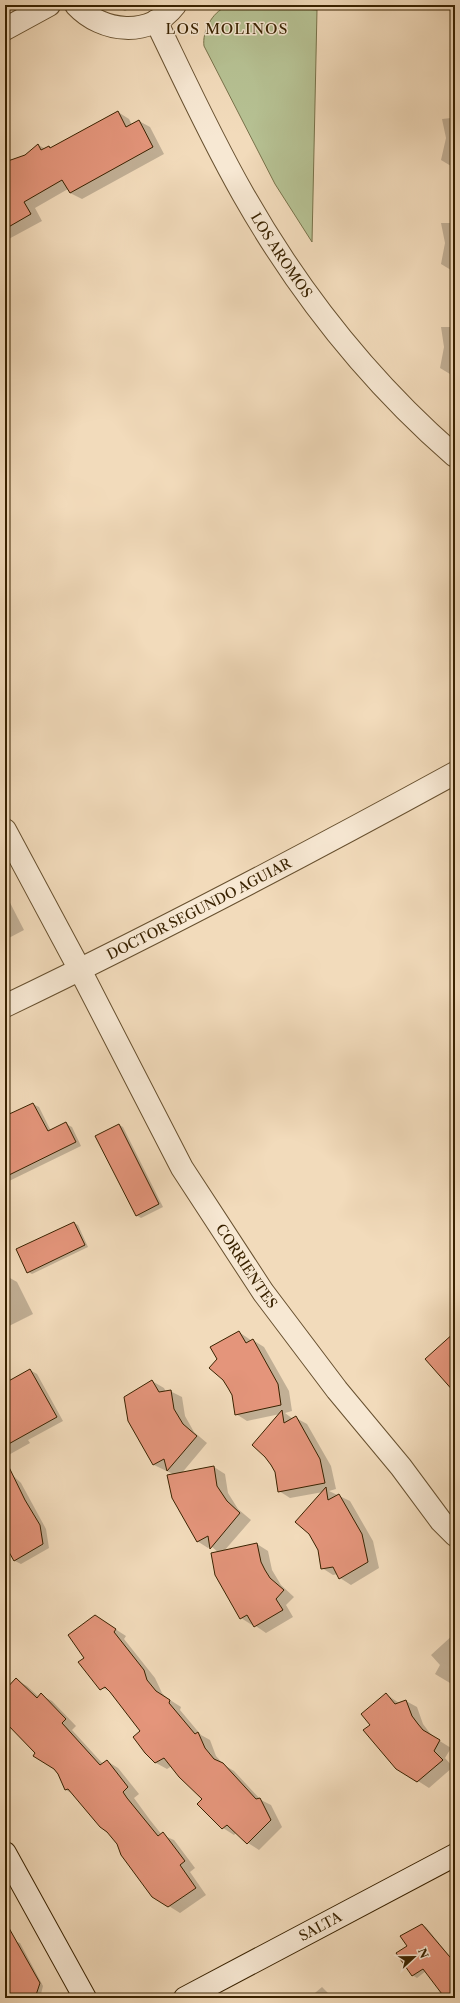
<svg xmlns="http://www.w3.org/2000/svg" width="460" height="2003" viewBox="0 0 460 2003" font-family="'Libre Caslon Text',serif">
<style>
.green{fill:#b6c193;stroke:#78724a}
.shadow{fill:#0003}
.building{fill:#e4957b;stroke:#392200}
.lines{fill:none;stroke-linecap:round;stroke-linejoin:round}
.minor-casing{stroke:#67502f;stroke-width:24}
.secondary-casing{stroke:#392200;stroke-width:24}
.minor{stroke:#f7e8d3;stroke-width:22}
.secondary{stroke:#f7e8d3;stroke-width:22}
.labels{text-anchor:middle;stroke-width:3;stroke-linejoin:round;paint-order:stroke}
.street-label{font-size:14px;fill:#392200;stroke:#f7e8d3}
.neighbourhood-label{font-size:15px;letter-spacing:1px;fill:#392200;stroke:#f7e8d3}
</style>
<rect width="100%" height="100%" fill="#f2dbbb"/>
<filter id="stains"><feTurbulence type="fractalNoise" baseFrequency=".005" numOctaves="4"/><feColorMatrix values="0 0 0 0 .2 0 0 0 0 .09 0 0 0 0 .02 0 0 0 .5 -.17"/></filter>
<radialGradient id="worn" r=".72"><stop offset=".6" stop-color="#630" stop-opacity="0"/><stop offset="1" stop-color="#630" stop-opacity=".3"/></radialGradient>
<g class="green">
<polygon points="104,5 144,5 125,10"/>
<path d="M241,5L317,10L312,242L275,184L204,46C202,32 212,12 226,7C231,5 236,5 241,5Z"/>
</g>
<g class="shadow">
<polygon points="452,105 455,105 455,385 450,382 450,374 440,368 444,347 441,327 450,327 451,280 451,270 441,264 445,243 441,223 451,223 451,166 441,160 446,138 442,119 451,118"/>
<polygon points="118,112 129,119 132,125 139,121 150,127 164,154 82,199 70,193 68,189 35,208 42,221 5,241 5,171 38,145 46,149 51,148"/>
<polygon points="5,893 24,930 5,940"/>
<polygon points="33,1104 39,1107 51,1131 66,1124 72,1127 81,1146 5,1183 5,1118"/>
<polygon points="119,1125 123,1127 163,1207 141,1218 136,1215"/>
<polygon points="74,1223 78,1225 88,1247 32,1274 28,1272"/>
<polygon points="10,1278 17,1282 33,1314 5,1328 5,1281"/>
<polygon points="239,1332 252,1341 253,1340 264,1347 289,1391 292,1411 285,1413 293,1419 296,1418 307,1424 331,1466 336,1489 329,1491 350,1501 373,1541 379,1568 351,1585 340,1578 338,1574 333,1575 322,1568 323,1492 290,1498 279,1491 280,1414 247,1421 236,1414"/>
<polygon points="30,1370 37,1374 63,1421 28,1440 30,1443 5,1457 5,1385"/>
<polygon points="152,1381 164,1388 166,1392 170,1391 182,1397 185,1416 194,1432 207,1443 181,1474 214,1467 225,1474 228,1493 238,1509 251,1520 224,1551 257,1544 268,1551 272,1570 281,1585 294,1597 286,1605 293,1617 266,1633 253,1624 252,1625 241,1618 219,1553 211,1546 208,1548 197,1541 175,1475 154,1465 129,1420"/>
<polygon points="5,1468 21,1483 46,1529 49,1548 21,1564 15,1561 5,1544"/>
<polygon points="95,1616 126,1636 124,1639 155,1678 162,1693 167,1698 181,1707 180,1710 201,1735 210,1740 216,1756 224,1765 234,1771 261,1800 271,1805 282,1827 259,1850 248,1843 236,1833 234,1835 223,1828 198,1804 203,1799 172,1766 167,1769 156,1763 146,1753 141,1731 111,1692 97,1685 85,1658"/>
<polygon points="454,1634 455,1634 455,1688 450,1683 435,1674 440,1665 431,1655"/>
<polygon points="16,1680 27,1686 39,1697 41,1695 52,1701 76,1726 72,1730 103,1764 107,1761 118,1768 139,1794 134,1798 150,1820 162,1835 174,1840 195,1868 190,1872 206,1895 180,1913 153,1896 113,1837 101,1827 75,1795 66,1790 59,1774 15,1731 5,1725 5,1691"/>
<polygon points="386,1694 399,1703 406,1701 417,1707 423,1724 429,1732 435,1738 451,1748 445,1758 453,1767 429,1788 418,1781 371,1725"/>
<polygon points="422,1925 426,1927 455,1963 455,1995 450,1998 448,1998 426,1971 417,1978 412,1975 408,1946"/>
<polygon points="5,1938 20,1943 43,1986 40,1998 5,1998"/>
<polygon points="322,1987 333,1998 309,1998"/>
</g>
<g class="building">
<polygon points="118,111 126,127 139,120 153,147 70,193 62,180 24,202 31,214 5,229 5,162 25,155 38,144 41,150 49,146 50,148"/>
<polygon points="33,1103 48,1131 66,1122 76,1142 5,1177 5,1116"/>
<polygon points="119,1124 159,1204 136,1216 95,1136"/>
<polygon points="74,1222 85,1245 27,1273 16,1249"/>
<polygon points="239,1331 246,1343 253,1339 278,1384 281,1405 235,1415 232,1395 228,1388 223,1380 209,1368 217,1359 210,1347"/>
<polygon points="455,1332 455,1393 425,1359"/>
<polygon points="30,1369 57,1417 5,1446 5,1383"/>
<polygon points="152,1380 159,1392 171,1390 174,1409 183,1424 197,1436 167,1471 164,1459 153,1465 128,1421 124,1397"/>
<polygon points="282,1410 284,1423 296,1416 320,1459 325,1483 278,1492 275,1472 271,1465 265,1457 252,1445"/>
<polygon points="5,1459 25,1500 40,1525 43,1544 14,1561 5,1545"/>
<polygon points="214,1466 217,1486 227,1501 240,1513 210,1549 208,1536 197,1542 172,1498 167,1475"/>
<polygon points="326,1487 328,1500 339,1494 362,1534 368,1562 339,1579 333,1567 321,1569 318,1550 309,1534 295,1522"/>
<polygon points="257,1543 261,1562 265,1570 270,1578 284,1590 276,1599 283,1610 254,1627 247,1615 240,1619 215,1575 211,1553"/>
<polygon points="95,1615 116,1629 114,1632 144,1670 147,1680 156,1691 170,1700 169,1703 195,1734 198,1732 205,1748 214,1759 223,1763 256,1799 260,1798 271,1820 247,1844 227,1825 222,1829 197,1804 202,1799 179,1777 164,1758 155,1763 145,1753 133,1737 140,1731 110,1692 105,1687 100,1690 78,1662 84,1658 68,1635"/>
<polygon points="16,1678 37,1698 41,1693 66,1719 62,1723 100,1765 107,1760 128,1787 123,1792 127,1798 158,1836 163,1832 185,1861 180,1865 196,1888 168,1907 152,1897 121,1855 117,1844 107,1832 100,1827 68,1789 65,1790 58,1774 54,1769 33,1756 35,1753 5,1722 5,1690"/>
<polygon points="386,1693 395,1704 406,1700 412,1716 418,1724 423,1730 440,1740 434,1751 443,1760 417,1782 396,1769 363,1730 370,1725 361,1714"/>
<polygon points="5,1921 40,1983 35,1998 5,1998"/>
<polygon points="422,1924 455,1963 455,1998 445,1998 423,1969 412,1976 396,1953 407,1946 400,1936"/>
</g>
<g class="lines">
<g class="minor-casing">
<g id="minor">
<path d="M76,5C102,33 150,38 175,5"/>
<path id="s1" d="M156,21C184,79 211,138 243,194C298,291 370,382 455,456"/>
<polyline points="5,29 49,5"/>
<path id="s2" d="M5,830L80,970L182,1168L263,1292L337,1390L401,1467L441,1521L455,1535"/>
<path id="s3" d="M5,1006C157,933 307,854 455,773"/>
</g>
</g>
<g class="secondary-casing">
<g id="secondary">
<polyline points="5,1853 85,1998"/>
<path id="s4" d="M185,1998L455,1855"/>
</g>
</g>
<use href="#minor" class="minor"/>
<use href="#secondary" class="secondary"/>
</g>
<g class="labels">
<g class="street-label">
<text dy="5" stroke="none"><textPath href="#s1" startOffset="266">LOS AROMOS</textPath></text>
<text dy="5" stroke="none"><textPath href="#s3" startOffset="217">DOCTOR SEGUNDO AGUIAR</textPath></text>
<text dy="5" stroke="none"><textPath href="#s2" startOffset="499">CORRIENTES</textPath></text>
<text dy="5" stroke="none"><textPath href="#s4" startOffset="153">SALTA</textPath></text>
</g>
<g class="neighbourhood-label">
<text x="227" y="34">LOS MOLINOS</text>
</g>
</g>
<rect width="460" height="2003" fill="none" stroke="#f2dbbb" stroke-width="20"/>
<rect x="6" y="6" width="448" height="1991" fill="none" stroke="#392200" stroke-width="2"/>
<rect x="10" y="10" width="440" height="1983" fill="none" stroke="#392200"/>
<g transform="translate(414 1957) rotate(68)" stroke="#f7e8d3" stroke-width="3" paint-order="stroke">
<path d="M0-3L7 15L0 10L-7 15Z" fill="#392200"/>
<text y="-6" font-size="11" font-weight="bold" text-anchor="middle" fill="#392200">N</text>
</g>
<rect width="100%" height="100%" filter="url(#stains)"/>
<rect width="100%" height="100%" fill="url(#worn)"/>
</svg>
